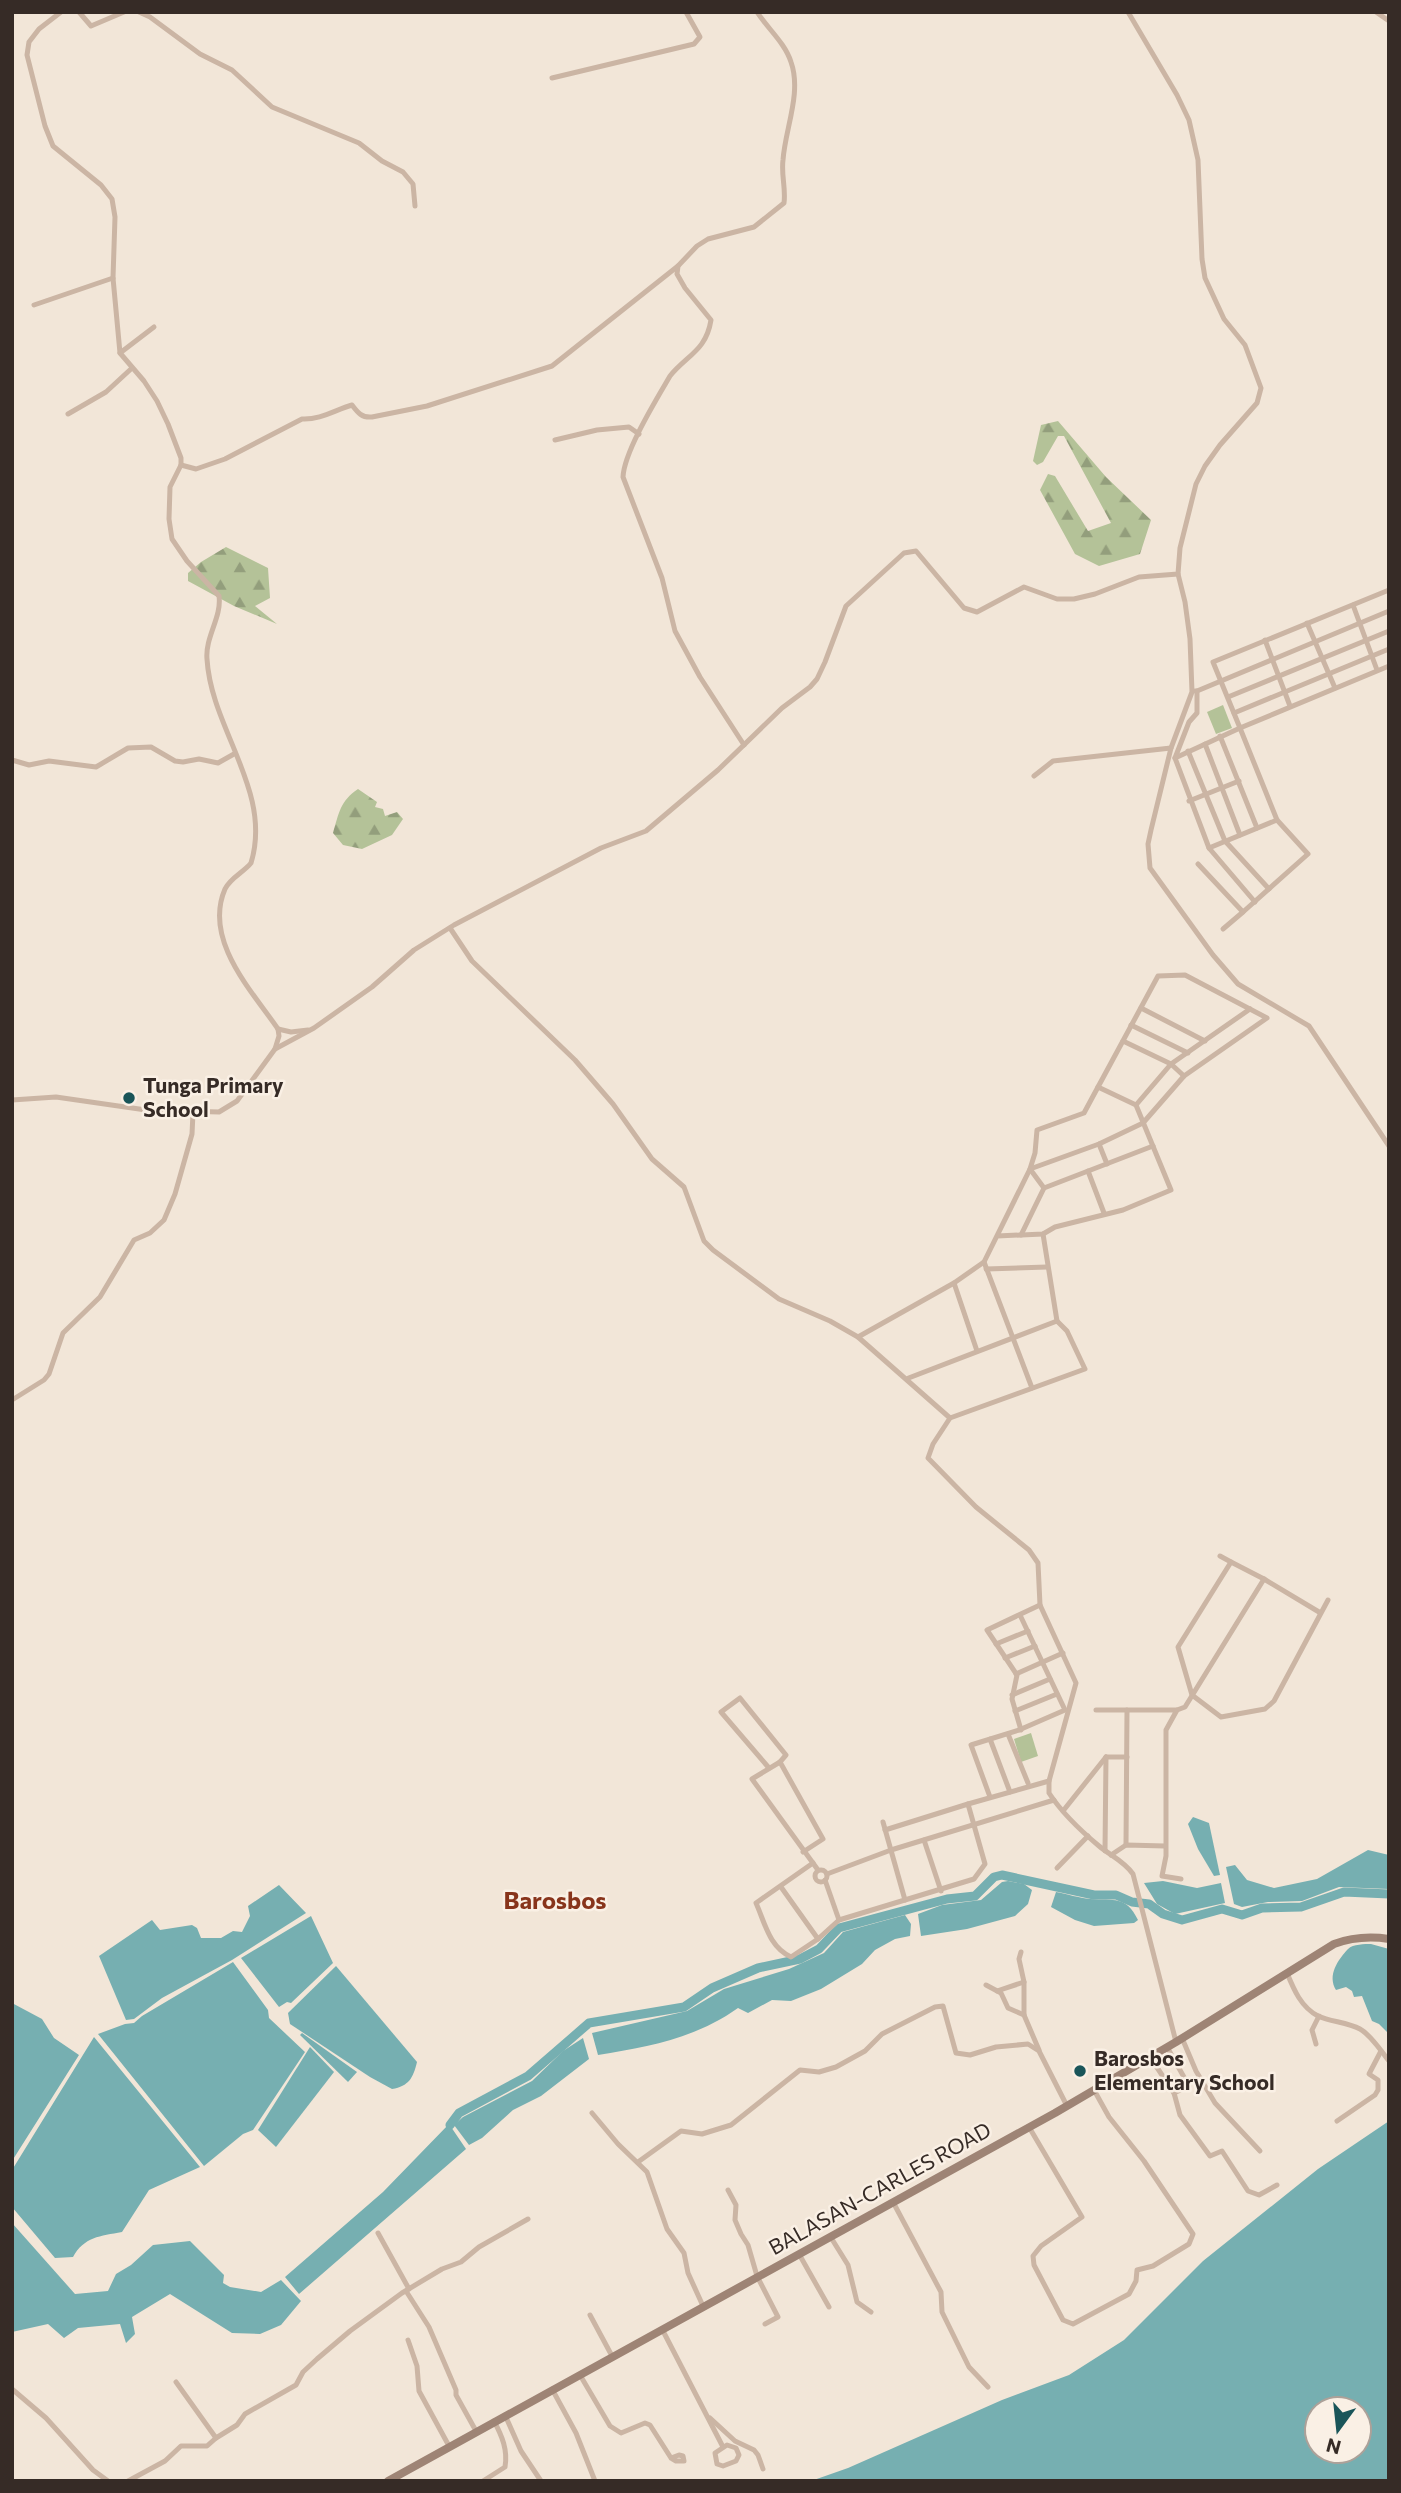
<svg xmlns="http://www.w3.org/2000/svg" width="1401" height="2493" viewBox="0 0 1401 2493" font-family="Commissioner,sans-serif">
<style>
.grass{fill:#b4c298}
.forest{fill:url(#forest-firs)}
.water{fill:#76afb1;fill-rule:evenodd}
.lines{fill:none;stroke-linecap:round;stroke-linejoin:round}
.river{stroke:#76afb1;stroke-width:9}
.minor{stroke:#cbb5a4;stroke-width:5}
.secondary{stroke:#9e8475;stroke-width:8}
.poi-dot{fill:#1a5559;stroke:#faf0e5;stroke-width:2.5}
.labels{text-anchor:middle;stroke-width:5;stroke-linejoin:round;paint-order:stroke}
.poi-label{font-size:21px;font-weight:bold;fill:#362b26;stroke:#faf0e5;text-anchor:start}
.street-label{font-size:21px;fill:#362b26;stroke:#faf0e5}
.quarter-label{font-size:24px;font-weight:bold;fill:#88341b;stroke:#faf0e5}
</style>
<defs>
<pattern id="forest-firs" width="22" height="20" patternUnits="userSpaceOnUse" patternTransform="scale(1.75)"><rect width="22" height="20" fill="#b4c298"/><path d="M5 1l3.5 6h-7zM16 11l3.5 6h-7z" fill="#939e7c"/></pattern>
</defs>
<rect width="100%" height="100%" fill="#f2e6d8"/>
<g class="grass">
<polygon points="1223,705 1232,728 1216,734 1207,712"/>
<polygon points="1031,1733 1038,1756 1021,1762 1014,1739"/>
</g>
<g class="forest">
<polygon points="1058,421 1106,477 1151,520 1140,554 1099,566 1075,554 1040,490 1048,474 1055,476 1088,531 1111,523 1064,436 1058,436 1043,462 1037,465 1033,461 1041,425"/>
<polygon points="226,547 268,568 270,598 255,606 277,624 234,606 188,581 188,573 201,562"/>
<path d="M358,789L377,802L375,807L383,809L385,816L397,812L403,819L392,835L362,849L343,845L333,833C339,813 340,801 358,789Z"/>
</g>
<g class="water">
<polygon points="1193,1817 1209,1823 1220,1875 1214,1876 1198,1849 1188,1824"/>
<polygon points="1368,1850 1389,1855 1389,1889 1339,1887 1302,1901 1268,1902 1242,1907 1234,1904 1226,1867 1235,1865 1247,1880 1274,1888 1317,1879"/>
<polygon points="1008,1881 1024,1884 1032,1890 1028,1904 1015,1916 967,1929 921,1936 918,1914 942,1905 981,1900 1002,1882"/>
<polygon points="1163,1881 1197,1888 1221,1883 1225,1903 1175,1914 1157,1904 1144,1883"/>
<polygon points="279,1885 306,1913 232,1960 162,1998 134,2019 126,2020 99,1956 152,1920 160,1930 192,1925 197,1928 201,1938 221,1938 233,1931 242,1932 250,1916 248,1906"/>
<path d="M1056,1892C1067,1894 1079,1898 1090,1899C1114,1901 1126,1895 1138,1920L1134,1923L1094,1926L1075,1920L1051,1907Z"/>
<path d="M905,1915L911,1924L910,1936L895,1939L875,1950L862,1964L821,1989L791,2001L772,2000L748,2013L738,2008C696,2038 648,2047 598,2055L592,2033L687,2011L724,1989L789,1969L824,1953L843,1932Z"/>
<polygon points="311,1916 333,1963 291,2003 287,2002 279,2007 241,1958"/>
<path d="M1371,1944L1389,1949L1387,2032L1379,2024L1372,2021L1362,1996L1354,1997L1352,1991L1346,1987L1336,1990C1327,1975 1338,1960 1348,1949C1353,1944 1365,1944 1371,1944Z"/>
<polygon points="233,1962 268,2010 269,2018 305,2052 253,2130 243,2134 204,2166 98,2034 125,2024 134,2023 142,2016"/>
<path d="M336,1966L417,2062C413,2078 409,2086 392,2089L370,2077L290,2024L288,2013Z"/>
<polygon points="12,2003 42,2019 54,2038 79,2055 12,2161"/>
<polygon points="302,2033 357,2072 348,2082 300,2035"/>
<path d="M94,2037L200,2167L149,2190L122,2232C100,2236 84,2237 73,2257L55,2258L12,2207V2170Z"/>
<polygon points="583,2038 589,2059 541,2096 513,2110 482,2138 469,2145 454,2125 463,2117 532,2081 563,2051"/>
<polygon points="310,2047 334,2072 276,2147 258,2130"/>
<path d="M1389,2121V2481H811L848,2468L1002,2400L1069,2375L1124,2340L1203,2261L1318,2169ZM1317,2409H1359V2451H1317Z"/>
<polygon points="449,2124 466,2149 299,2294 285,2277 383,2192"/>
<polygon points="12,2223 75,2294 108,2291 116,2274 131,2265 153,2245 190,2241 224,2275 223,2283 230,2287 261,2292 281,2280 301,2301 281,2325 260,2334 232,2333 170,2294 132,2317 135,2334 126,2343 120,2324 78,2328 64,2338 48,2324 12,2332"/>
</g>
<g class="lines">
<polyline class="river" points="450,2125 459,2113 528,2076 589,2023 684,2007 712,1988 758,1968 800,1959 819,1949 839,1928 947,1899 975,1896 994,1877 1002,1875 1094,1895 1116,1895 1132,1902 1149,1904 1163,1914 1182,1920 1222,1909 1242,1915 1262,1908 1301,1907 1344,1892 1389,1894"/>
<g class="minor">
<polyline points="79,12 91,26 124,12"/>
<polyline points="139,12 150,17 200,54 232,70 272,107 359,143 382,161 403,172 413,184 415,206"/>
<polyline points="1376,12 1389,21"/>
<polyline points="552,78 694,44 700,37 686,12"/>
<polyline points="34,305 113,278"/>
<polyline points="120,353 154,327"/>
<polyline points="68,414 106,392 132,368"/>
<polyline points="555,440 597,430 629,427 639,434"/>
<path d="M181,465L196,469L225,459L302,419C320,420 335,410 352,405C358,413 362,418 372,417L427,406L552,366L678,266"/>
<polyline points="1178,574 1185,602 1190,639 1192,692 1171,748 1151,830 1148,844 1150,868 1213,955 1238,984 1309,1026 1389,1146"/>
<polyline points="1389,590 1213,662 1240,728 1389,666"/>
<polyline points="1353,605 1377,670"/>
<polyline points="1307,623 1335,688"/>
<polyline points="1265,640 1290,706"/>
<polyline points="1197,691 1389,611"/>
<polyline points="1228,697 1389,631"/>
<polyline points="1234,713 1389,649"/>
<polygon points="1240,728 1277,820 1209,848 1175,758"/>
<polyline points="1220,736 1257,828"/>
<polyline points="1205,744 1240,835"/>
<path d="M744,745L700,677L675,631L662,578L623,477C624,452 656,400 670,376C687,355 706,351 711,320L685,288L677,274L678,266L697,246L708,239L754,227L784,203C786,188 781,175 783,160C785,129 802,93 791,62C785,43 768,29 757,12"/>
<polyline points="1188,751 1225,841 1269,889"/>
<polyline points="1175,758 1189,722 1197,713 1197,691 1195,691"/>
<polyline points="12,760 29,765 49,761 96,767 128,748 151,747 175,761 183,762 199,759 218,763 234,754"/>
<polyline points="1034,776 1053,761 1171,748"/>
<polyline points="1189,801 1239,781"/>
<polyline points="1209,848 1255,902"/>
<polyline points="1198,864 1243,912 1308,854 1277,820"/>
<polyline points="450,928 472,961 575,1060 613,1104 652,1159 684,1187 704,1241 713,1250 779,1299 830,1321 858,1337 950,1418 1085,1369 1067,1331 1057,1321 906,1379"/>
<polyline points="1223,929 1243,912"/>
<polyline points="1141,1008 1205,1041"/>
<polyline points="1131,1025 1188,1053"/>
<polyline points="278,1029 291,1032 308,1030"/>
<polyline points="1123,1041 1171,1064 1184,1076"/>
<polyline points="275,1049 314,1028 372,987 414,950 454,925 601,848 646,831 718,770 782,708 810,687 817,679 825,662 846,606 904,553 916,551 964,608 977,612 1024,587 1057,599 1074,599 1095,594 1139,577 1178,574 1180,548 1196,484 1205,466 1220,445 1257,403 1261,388 1245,345 1224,319 1205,278 1202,259 1198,160 1189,120 1177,95 1128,12"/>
<path d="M12,1100L56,1097L146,1110L219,1112L237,1101L275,1049L279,1036L278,1029C252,991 203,940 225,889C230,878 244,872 251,863C273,791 211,729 207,659C205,637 222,617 219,596L187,561L172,539L169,519L170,487L181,465V458L168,424L157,401L144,381L120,353L113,278L115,217L112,199L101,185L53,146L45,126L27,55L29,42L39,29L61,12"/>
<polyline points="1136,1105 1171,1064 1250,1009"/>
<polyline points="1099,1144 1107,1164"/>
<polyline points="1088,1171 1104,1213"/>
<polyline points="1044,1188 1030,1169 1035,1153 1037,1130 1084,1113 1098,1087"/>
<polyline points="1043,1234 1057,1321"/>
<polyline points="1021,1235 1044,1188 1153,1146"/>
<polyline points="984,1262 1032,1388"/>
<polyline points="986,1269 1047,1267"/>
<polyline points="954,1283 984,1262 1030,1169 1099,1144 1143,1123 1184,1076 1267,1018 1185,975 1158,976 1098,1087 1136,1105 1171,1190 1123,1210 1055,1227 1043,1234 997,1236"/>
<polyline points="858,1337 954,1283 977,1351"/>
<polyline points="12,1400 44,1380 49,1374 63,1333 100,1297 134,1240 150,1233 164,1220 175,1194 192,1134 193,1113"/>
<path d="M950,1418L933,1444L928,1458L976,1507L1029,1550L1038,1563L1040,1605L1076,1683L1049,1781V1793C1062,1813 1081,1831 1099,1846C1111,1856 1124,1861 1133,1874L1176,2042"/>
<polyline points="1220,1556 1231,1562 1178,1647 1192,1695 1221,1717 1265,1709 1274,1701 1328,1600"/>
<polyline points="1231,1562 1264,1579 1319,1612"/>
<polyline points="996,1644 1028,1631"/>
<polyline points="1005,1658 1035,1646"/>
<polyline points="1016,1674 1063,1653"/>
<polyline points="1012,1695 1050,1679"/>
<polyline points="1096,1710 1177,1710 1166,1730 1166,1856 1162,1876 1181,1879"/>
<polyline points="1177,1710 1185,1707 1264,1579"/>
<polyline points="1015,1711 1057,1694"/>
<polyline points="1021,1730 1012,1699 1017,1675 987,1630 1040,1605"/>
<polyline points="1008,1734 1028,1783"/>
<polyline points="990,1739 1010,1792"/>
<polyline points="1106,1757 1127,1757"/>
<polyline points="769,1768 721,1712 740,1698 786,1755 780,1762"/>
<polyline points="990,1797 971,1745 1019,1730 1065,1710 1020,1615"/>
<polyline points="968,1804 1049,1781"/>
<polyline points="1063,1811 1106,1757"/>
<polyline points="883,1822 905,1900"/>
<polyline points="924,1840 941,1891"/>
<polyline points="1126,1845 1127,1710"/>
<polyline points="1105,1851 1106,1757"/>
<polyline points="803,1852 823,1839 780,1762 752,1779 818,1870"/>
<polyline points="1111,1855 1126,1845 1165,1846"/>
<path d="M813,1863L756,1903C765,1923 769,1947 791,1957L818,1939"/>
<polyline points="1057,1868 1088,1836"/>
<circle cx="821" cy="1876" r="6"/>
<polyline points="827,1874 891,1850 1054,1800"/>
<polyline points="825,1880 839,1920"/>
<polyline points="781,1887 818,1939 839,1920 974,1879 985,1864 968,1804 885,1830"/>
<polyline points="1021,1952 1019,1959 1024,1982 1024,2015 1039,2050"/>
<path d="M1287,1973C1294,1990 1301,2007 1318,2016C1331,2022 1347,2022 1360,2029C1371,2035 1381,2051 1389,2061"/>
<polyline points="986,1985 1001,1993 1008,2008 1024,2015"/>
<polyline points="997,1991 1024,1982"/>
<polyline points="1182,2038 1196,2071 1215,2103 1260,2151"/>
<polyline points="1316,2044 1312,2030 1319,2016"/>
<polyline points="1150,2057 1174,2093 1189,2086 1167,2047"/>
<polyline points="1174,2093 1180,2115 1210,2156 1222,2151 1248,2191 1259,2195 1277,2185"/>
<polyline points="592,2113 618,2144 647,2172 667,2229 684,2253 688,2273 703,2306"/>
<polyline points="1337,2121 1375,2095 1378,2090 1378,2080 1369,2074 1381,2051"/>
<polyline points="1029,2127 1082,2217 1041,2246 1033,2256 1034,2265 1063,2320 1073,2324 1129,2294 1136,2281 1137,2270 1153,2266 1189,2244 1193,2234 1144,2161 1109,2117 1094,2090"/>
<polyline points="638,2162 681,2131 702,2134 731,2125 800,2070 819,2072 836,2067 865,2051 882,2034 935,2007 943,2006 956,2053 970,2055 996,2047 1028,2044 1039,2051 1067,2106"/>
<polyline points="728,2190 736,2205 735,2220 741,2234 748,2245 757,2276 778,2317 765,2324"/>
<polyline points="893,2202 941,2292 942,2312 969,2367 988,2387"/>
<polyline points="378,2233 409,2289"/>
<polyline points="830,2236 848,2265 857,2302 871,2312"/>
<polyline points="799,2254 829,2307"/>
<polyline points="406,2291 429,2327 456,2390 456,2395 476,2431"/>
<polyline points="590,2315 612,2356"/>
<polyline points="662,2329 723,2447"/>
<polyline points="408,2340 417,2366 419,2391 449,2446"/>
<polyline points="580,2375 610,2426 621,2433 645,2423 650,2425 671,2458 676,2461 684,2461 683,2456 679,2455 671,2458"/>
<polyline points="176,2382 216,2438 237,2425 245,2414 296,2385 303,2372 317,2359 350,2331 402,2293 442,2269 461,2262 479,2247 528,2219"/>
<polyline points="12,2389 46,2418 93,2470 108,2481"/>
<polyline points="552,2389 576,2433 595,2481"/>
<polyline points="505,2415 521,2451 541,2481"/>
<polyline points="710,2418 735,2441 754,2450 758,2455 763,2469"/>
<polygon points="727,2445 736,2448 739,2455 736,2461 723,2466 717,2464 715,2453"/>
<polyline points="128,2481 165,2461 181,2446 207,2446 216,2438"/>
<path d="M483,2481L505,2467C508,2450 502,2436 494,2421"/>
</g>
<path class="secondary" d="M388,2481L1055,2113L1176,2042L1334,1944C1353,1937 1369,1936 1389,1939"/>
</g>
<g class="poi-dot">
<circle cx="129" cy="1098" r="7"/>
<circle cx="1080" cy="2071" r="7"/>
</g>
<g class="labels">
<g class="poi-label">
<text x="143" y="1093">Tunga Primary<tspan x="143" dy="24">School</tspan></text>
<text x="1094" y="2066">Barosbos<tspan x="1094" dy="24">Elementary School</tspan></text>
</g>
<g class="street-label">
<text transform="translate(880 2189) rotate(-29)" y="7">BALASAN-CARLES ROAD</text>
</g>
<g class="quarter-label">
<text x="555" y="1909">Barosbos</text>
</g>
</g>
<rect width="1401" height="2493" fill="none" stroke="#362b26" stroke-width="28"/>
<g transform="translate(1338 2430) rotate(195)"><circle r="33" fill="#faf0e5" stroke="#aca199" stroke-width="2"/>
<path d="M0-5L12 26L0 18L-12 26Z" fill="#1a5559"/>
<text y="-10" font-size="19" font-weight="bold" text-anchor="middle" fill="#362b26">N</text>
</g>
</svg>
